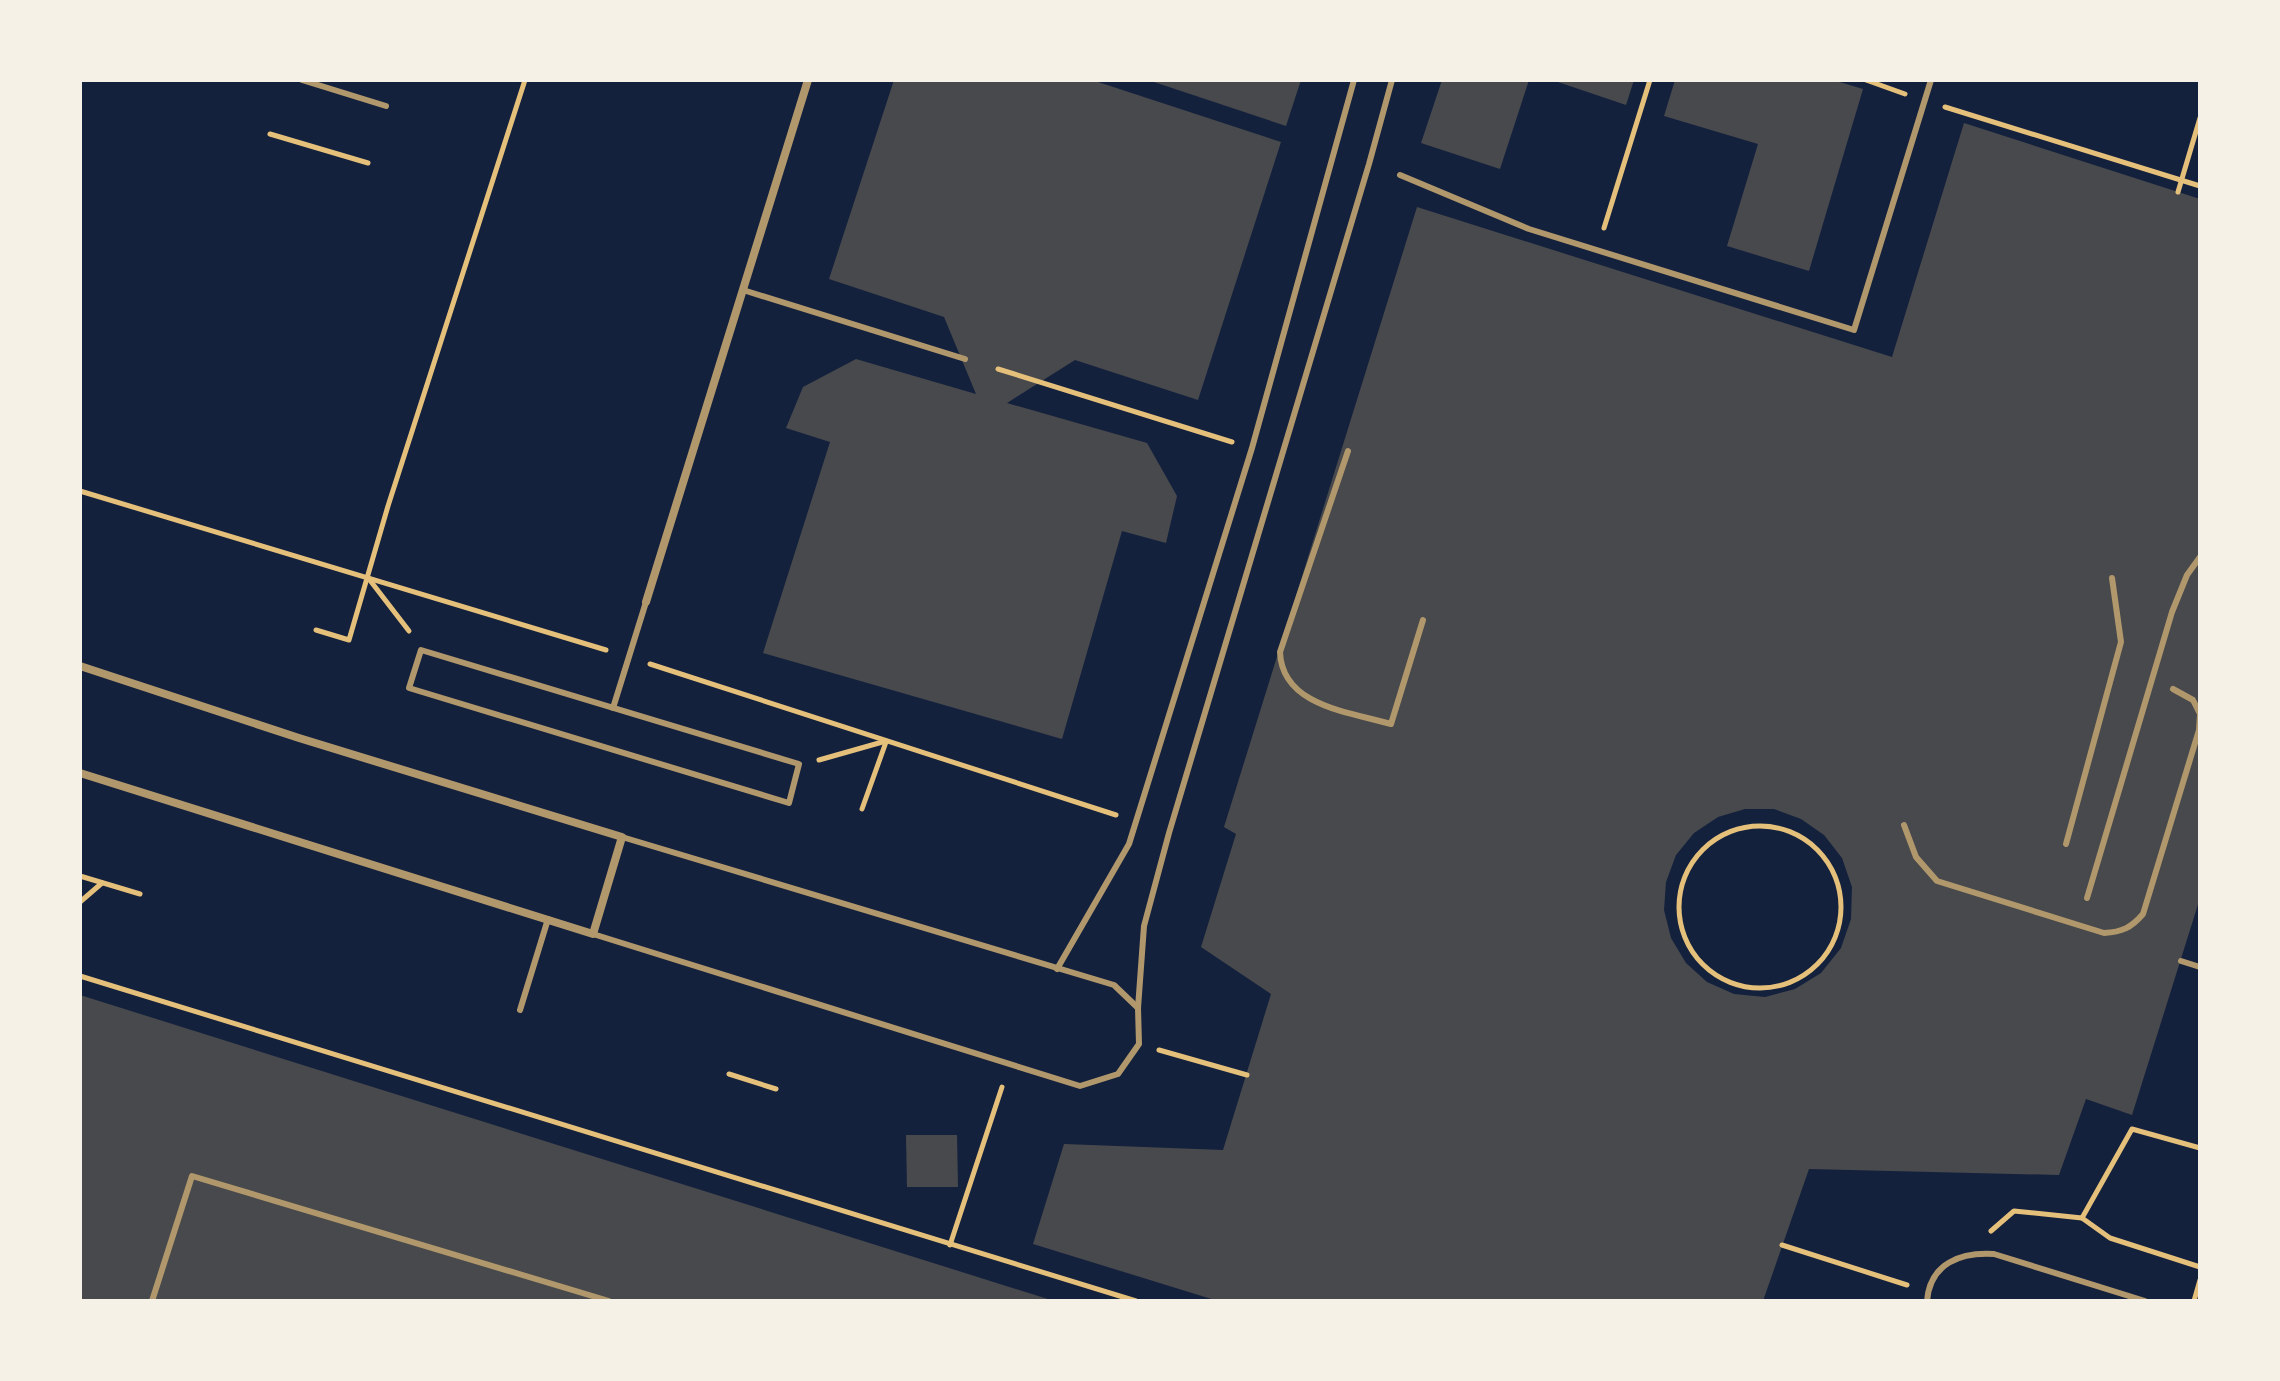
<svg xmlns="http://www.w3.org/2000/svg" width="2280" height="1381" viewBox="0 0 2280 1381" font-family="Quicksand,sans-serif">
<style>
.building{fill:#48494c;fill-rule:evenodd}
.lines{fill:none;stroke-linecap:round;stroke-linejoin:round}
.path{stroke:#e5c07b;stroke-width:5}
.service{stroke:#b1986c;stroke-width:6}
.minor{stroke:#b1986c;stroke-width:8}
</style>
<rect width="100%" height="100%" fill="#14213d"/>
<g class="building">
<polygon points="894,80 1092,80 1281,142 1198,400 1075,360 1007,403 1147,443 1177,496 1166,543 1122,531 1062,739 763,653 830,442 786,428 803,387 856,359 976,394 944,317 829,279"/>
<polygon points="1148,80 1301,80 1286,126"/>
<polygon points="1442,80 1529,80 1500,169 1421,143"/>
<polygon points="1552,80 1634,80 1626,105"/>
<polygon points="1675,80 1833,80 1863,89 1809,271 1727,246 1758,144 1664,116"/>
<path d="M1964,123L2200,199V898L2132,1115L2086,1099L2059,1175L1809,1169L1763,1301H1218L1033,1244L1064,1144L1223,1150L1271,994L1201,947L1236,834L1224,827L1417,207L1892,357ZM1745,809H1774L1801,819L1824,835L1842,858L1852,887L1851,919L1841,948L1821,973L1795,989L1765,997L1734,994L1707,982L1686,963L1671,938L1664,910L1666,882L1676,855L1694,833L1718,817Z"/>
<polygon points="80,995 1051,1300 1051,1301 80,1301"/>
<polygon points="906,1135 957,1135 958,1187 907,1187"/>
</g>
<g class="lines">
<g class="path">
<polyline points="1866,80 1905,94"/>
<polyline points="1945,107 2200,186"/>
<polyline points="270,134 368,163"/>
<polyline points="2178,192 2200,118"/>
<polyline points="1604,228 1650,80"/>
<polyline points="998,369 1232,442"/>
<polyline points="80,491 606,650"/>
<polyline points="369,579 409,631"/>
<polyline points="316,630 349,640 388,506 525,80"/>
<polyline points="650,664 1116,815"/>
<polyline points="819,760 886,741"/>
<polyline points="862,809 886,742"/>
<circle cx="1760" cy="907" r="81"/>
<polyline points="80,876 140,894"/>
<polyline points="80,902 102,883"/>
<polyline points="80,976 1136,1301"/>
<polyline points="1159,1050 1247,1075"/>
<polyline points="729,1074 776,1089"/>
<polyline points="2082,1218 2110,1238 2200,1267"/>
<polyline points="1991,1231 2014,1211 2082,1218 2132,1129 2200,1148"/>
<polyline points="950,1245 1002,1087"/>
<polyline points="1782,1245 1907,1285"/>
<polyline points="2194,1301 2200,1280"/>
</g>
<g class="service">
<polyline points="302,80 386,106"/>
<polyline points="1400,175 1529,229 1854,330 1931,80"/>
<polyline points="743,290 965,359"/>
<path d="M1348,451L1280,652C1282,706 1349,712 1391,724L1423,620"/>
<polygon points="421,650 799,764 789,803 409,688"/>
<polyline points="2173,689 2193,700 2200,714"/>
<polyline points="613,708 646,602"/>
<path d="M1904,825L1916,857L1937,881L2104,933C2122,932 2131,928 2143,914L2199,730L2200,715"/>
<polyline points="622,837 1114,985 1138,1008"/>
<polyline points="2066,844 2121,642 2112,578"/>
<polyline points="2087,898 2172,612 2187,575 2200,557"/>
<polyline points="593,934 1080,1086 1118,1074 1139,1044 1138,1008 1144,926 1169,833 1369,164 1392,80"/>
<polyline points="2181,961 2200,967"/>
<polyline points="1057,969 1129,844 1252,448 1354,80"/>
<polyline points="520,1010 548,919"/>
<polyline points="152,1301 192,1176 609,1301"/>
<path d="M1927,1301C1930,1263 1961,1252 1994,1254L2145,1301"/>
</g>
<g class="minor">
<polyline points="646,602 808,80"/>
<polyline points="80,666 299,738 622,837 593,934 80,773"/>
</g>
</g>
<rect width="2280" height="1381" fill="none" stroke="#f6f1e7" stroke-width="164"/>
</svg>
